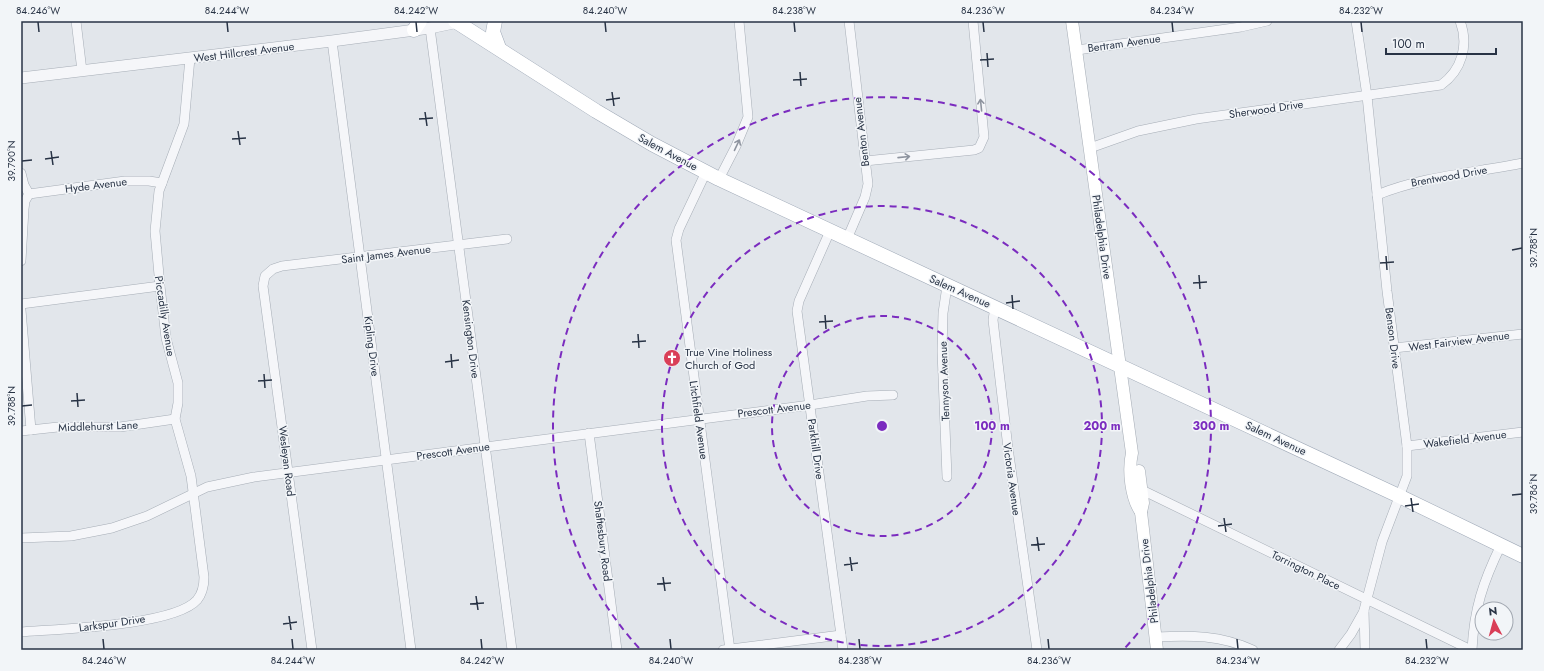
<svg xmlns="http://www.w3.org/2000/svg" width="1544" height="671" viewBox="0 0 1544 671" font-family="Jost,sans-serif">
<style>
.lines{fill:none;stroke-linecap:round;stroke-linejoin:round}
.minor-casing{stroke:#a6adb6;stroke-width:10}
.tertiary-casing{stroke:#a6adb6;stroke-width:12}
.secondary-casing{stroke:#a6adb6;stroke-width:13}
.primary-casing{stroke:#a0aab8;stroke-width:15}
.minor{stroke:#f5f6f9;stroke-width:9}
.tertiary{stroke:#f5f6f9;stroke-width:11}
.secondary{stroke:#fff;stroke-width:12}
.primary{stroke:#fff;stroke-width:14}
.oneway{stroke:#8e949f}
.ticks{fill:none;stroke:#283345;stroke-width:1.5}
.ring{fill:none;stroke:#7b2cbf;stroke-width:2;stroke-dasharray:7 5}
.labels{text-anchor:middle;stroke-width:3;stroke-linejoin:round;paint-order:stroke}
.street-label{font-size:11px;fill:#283345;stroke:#f2f5f8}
.poi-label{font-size:11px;fill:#283345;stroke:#f2f5f8;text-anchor:start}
.centre{fill:#7b2cbf;stroke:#f2f5f8;stroke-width:2}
.ring-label{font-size:12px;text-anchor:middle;font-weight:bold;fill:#7b2cbf;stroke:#f2f5f8;stroke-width:3;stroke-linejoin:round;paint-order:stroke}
.neatline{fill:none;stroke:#283345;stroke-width:1.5}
.ticks-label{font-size:10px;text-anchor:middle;fill:#283345}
</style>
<rect width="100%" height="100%" fill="#e2e6eb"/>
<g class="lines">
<g class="minor-casing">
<g id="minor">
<polyline points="76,21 82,71"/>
<polyline points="1356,21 1367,96 1387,291 1407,446 1407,476 1382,542 1364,610 1365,650"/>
<polyline points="430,28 512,650"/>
<polyline points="332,41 411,650"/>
<polyline points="1077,50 1241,27 1267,21"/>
<path d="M1090,148L1138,131L1196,119L1441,85C1462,70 1469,45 1460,21"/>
<polyline points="865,161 974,150 979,148 984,137 973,21"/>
<polyline points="706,172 679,229 676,240 730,650"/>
<polyline points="21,173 24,185 29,194"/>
<polyline points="719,179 736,146 748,117 739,21"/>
<polyline points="29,194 125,181 149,181 162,183"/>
<path d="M1377,195C1423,176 1474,173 1523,163"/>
<polyline points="830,231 799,301 797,311 843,650"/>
<polyline points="847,239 865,197 868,184 849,21"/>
<polyline points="21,261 24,209 25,201 29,194"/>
<polyline points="947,286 943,313 942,351 947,477"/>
<polyline points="21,304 160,286"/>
<polyline points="995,307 993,320 1008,448 1037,650"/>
<polyline points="21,310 31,430"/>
<polyline points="1394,348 1523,334"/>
<polyline points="21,431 58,427 120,427 175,419"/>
<polyline points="589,433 617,650"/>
<polyline points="1407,446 1523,432"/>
<polyline points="1142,490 1471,650"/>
<polyline points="21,538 71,536 112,528 147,516 207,487 254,477 810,405 867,396 893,395"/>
<path d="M21,632C57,629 174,626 197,600C202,594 204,584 204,577L191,476L175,419L178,403V383L166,338L160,286L155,231L159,191L184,124L190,58"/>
<path d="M1156,637C1190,635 1221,635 1253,650"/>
<polyline points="312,650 263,286 265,276 273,269 282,266 507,239"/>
<polyline points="723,650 841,635"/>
<polyline points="1339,650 1351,634 1364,611"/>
<path d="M1472,650C1474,609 1483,582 1501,545"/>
</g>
</g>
<g class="tertiary-casing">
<polyline id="tertiary" points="21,78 332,41 430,28 463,21"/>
</g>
<g class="secondary-casing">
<g id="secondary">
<path d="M1072,21L1132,453C1128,470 1131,498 1141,512"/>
<polyline points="1139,471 1143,503 1141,512 1157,650"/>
</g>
</g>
<g class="primary-casing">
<g id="primary">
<polyline points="455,21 596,111 652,144 719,179 1399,496 1523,556"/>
<polyline points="495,21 493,32 499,48"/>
<polyline points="414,30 420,21"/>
</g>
</g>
<use href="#minor" class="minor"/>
<use href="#tertiary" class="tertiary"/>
<use href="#secondary" class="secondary"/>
<use href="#primary" class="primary"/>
</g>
<defs><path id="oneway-shaft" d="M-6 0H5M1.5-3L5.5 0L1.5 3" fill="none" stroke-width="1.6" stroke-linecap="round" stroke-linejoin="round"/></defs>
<g class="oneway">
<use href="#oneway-shaft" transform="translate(981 105) rotate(-96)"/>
<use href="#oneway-shaft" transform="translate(737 145) rotate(-65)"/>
<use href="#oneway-shaft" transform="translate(904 157) rotate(-6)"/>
</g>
<path class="ticks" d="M38,22L39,32M227,22L228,32M416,22L417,32M605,22L606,32M794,22L795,32M983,22L984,32M1172,22L1173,32M1361,22L1362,32M987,53L988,67M980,60L994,59M800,72L801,86M793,80L807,79M612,92L614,106M606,100L620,98M425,112L427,126M419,119L433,118M238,131L240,145M232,139L246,138M51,151L53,165M45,159L59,157M22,161L32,160M1512,250L1522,248M1386,256L1387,270M1380,263L1394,262M1199,275L1200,289M1193,283L1207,282M1012,295L1013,309M1006,303L1020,301M825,315L826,329M819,322L833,321M638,334L639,348M632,342L646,341M451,354L452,368M445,362L459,360M264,374L265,388M258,381L272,380M77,393L78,407M71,401L85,400M22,406L32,405M1512,495L1522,494M1411,498L1413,512M1405,506L1419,504M1224,518L1226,532M1218,526L1232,524M1037,537L1039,551M1031,545L1045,544M850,557L852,571M844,565L858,563M663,577L665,591M657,584L671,583M476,596L478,610M470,604L484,603M289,616L291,630M283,624L297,622M103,639L104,649M292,639L293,649M481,639L482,649M670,639L671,649M859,639L860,649M1048,639L1049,649M1237,639L1238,649M1426,639L1427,649"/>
<g class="ring">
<circle cx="882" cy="426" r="110"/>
<circle cx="882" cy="426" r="220"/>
<path d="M639 648A329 329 0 1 1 1125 648"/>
</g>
<defs>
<g id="church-disc" transform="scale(0.9)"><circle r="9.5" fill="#d93e57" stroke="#f2f5f8"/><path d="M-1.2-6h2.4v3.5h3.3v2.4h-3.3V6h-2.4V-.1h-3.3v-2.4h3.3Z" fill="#fff"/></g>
</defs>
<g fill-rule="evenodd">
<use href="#church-disc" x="672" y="358"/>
</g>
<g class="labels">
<g class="street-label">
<text transform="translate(1124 43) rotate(-8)" y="4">Bertram Avenue</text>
<text transform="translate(244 52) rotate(-7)" y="4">West Hillcrest Avenue</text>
<text transform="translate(1266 109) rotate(-8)" y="4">Sherwood Drive</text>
<text transform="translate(861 132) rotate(-97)" y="4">Benton Avenue</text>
<text transform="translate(668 152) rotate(28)" y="4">Salem Avenue</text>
<text transform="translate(1449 176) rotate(-10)" y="4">Brentwood Drive</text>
<text transform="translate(96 185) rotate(-7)" y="4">Hyde Avenue</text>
<text transform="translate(1102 237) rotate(82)" y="4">Philadelphia Drive</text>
<text transform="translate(386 254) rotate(-7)" y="4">Saint James Avenue</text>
<text transform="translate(960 291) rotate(24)" y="4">Salem Avenue</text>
<text transform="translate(165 316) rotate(81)" y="4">Piccadilly Avenue</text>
<text transform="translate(1393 338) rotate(83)" y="4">Benson Drive</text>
<text transform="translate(471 339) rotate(83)" y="4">Kensington Drive</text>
<text transform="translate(1459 341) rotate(-7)" y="4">West Fairview Avenue</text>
<text transform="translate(372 346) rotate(83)" y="4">Kipling Drive</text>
<text transform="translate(944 381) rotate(-92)" y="4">Tennyson Avenue</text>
<text transform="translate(774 409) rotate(-7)" y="4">Prescott Avenue</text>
<text transform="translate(699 420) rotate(82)" y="4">Litchfield Avenue</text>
<text transform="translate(98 426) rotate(-2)" y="4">Middlehurst Lane</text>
<text transform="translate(1276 438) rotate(25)" y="4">Salem Avenue</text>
<text transform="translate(1465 439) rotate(-7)" y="4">Wakefield Avenue</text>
<text transform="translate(816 449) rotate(82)" y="4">Parkhill Drive</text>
<text transform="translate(453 451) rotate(-8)" y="4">Prescott Avenue</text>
<text transform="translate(287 461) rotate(83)" y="4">Wesleyan Road</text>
<text transform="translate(1012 479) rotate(82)" y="4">Victoria Avenue</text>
<text transform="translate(603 541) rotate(83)" y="4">Shaftesbury Road</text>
<text transform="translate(1306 570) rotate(26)" y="4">Torrington Place</text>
<text transform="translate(1149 581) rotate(-97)" y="4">Philadelphia Drive</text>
<text transform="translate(112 623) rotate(-8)" y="4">Larkspur Drive</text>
</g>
<g class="poi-label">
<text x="685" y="356">True Vine Holiness<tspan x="685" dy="13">Church of God</tspan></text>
</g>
</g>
<circle cx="882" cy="426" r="6" class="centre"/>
<g class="ring-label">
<text x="992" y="430">100 m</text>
<text x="1102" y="430">200 m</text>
<text x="1211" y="430">300 m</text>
</g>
<rect width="1544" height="671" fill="none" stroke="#f2f5f8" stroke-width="44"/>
<g transform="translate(1494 621) rotate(354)"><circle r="19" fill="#f2f5f8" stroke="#a1a7b0"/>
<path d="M0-3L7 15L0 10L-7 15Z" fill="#d93e57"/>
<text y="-6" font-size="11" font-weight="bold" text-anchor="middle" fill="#283345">N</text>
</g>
<path d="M1386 48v6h110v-6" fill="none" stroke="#283345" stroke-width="2"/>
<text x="1392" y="48" font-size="12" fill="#283345" stroke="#f2f5f8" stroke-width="3" paint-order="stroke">100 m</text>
<rect x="22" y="22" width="1500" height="627" class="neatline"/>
<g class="ticks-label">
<text x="38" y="14">84.246°W</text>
<text x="227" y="14">84.244°W</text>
<text x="416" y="14">84.242°W</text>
<text x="605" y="14">84.240°W</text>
<text x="794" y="14">84.238°W</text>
<text x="983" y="14">84.236°W</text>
<text x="1172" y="14">84.234°W</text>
<text x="1361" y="14">84.232°W</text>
<text transform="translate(11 161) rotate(-90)" y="4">39.790°N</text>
<text transform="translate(1533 248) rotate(-90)" y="4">39.788°N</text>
<text transform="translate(11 406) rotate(-90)" y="4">39.788°N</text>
<text transform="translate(1533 494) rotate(-90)" y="4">39.786°N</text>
<text x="104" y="664">84.246°W</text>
<text x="293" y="664">84.244°W</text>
<text x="482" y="664">84.242°W</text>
<text x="671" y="664">84.240°W</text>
<text x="860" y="664">84.238°W</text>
<text x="1049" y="664">84.236°W</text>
<text x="1238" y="664">84.234°W</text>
<text x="1427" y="664">84.232°W</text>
</g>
</svg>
